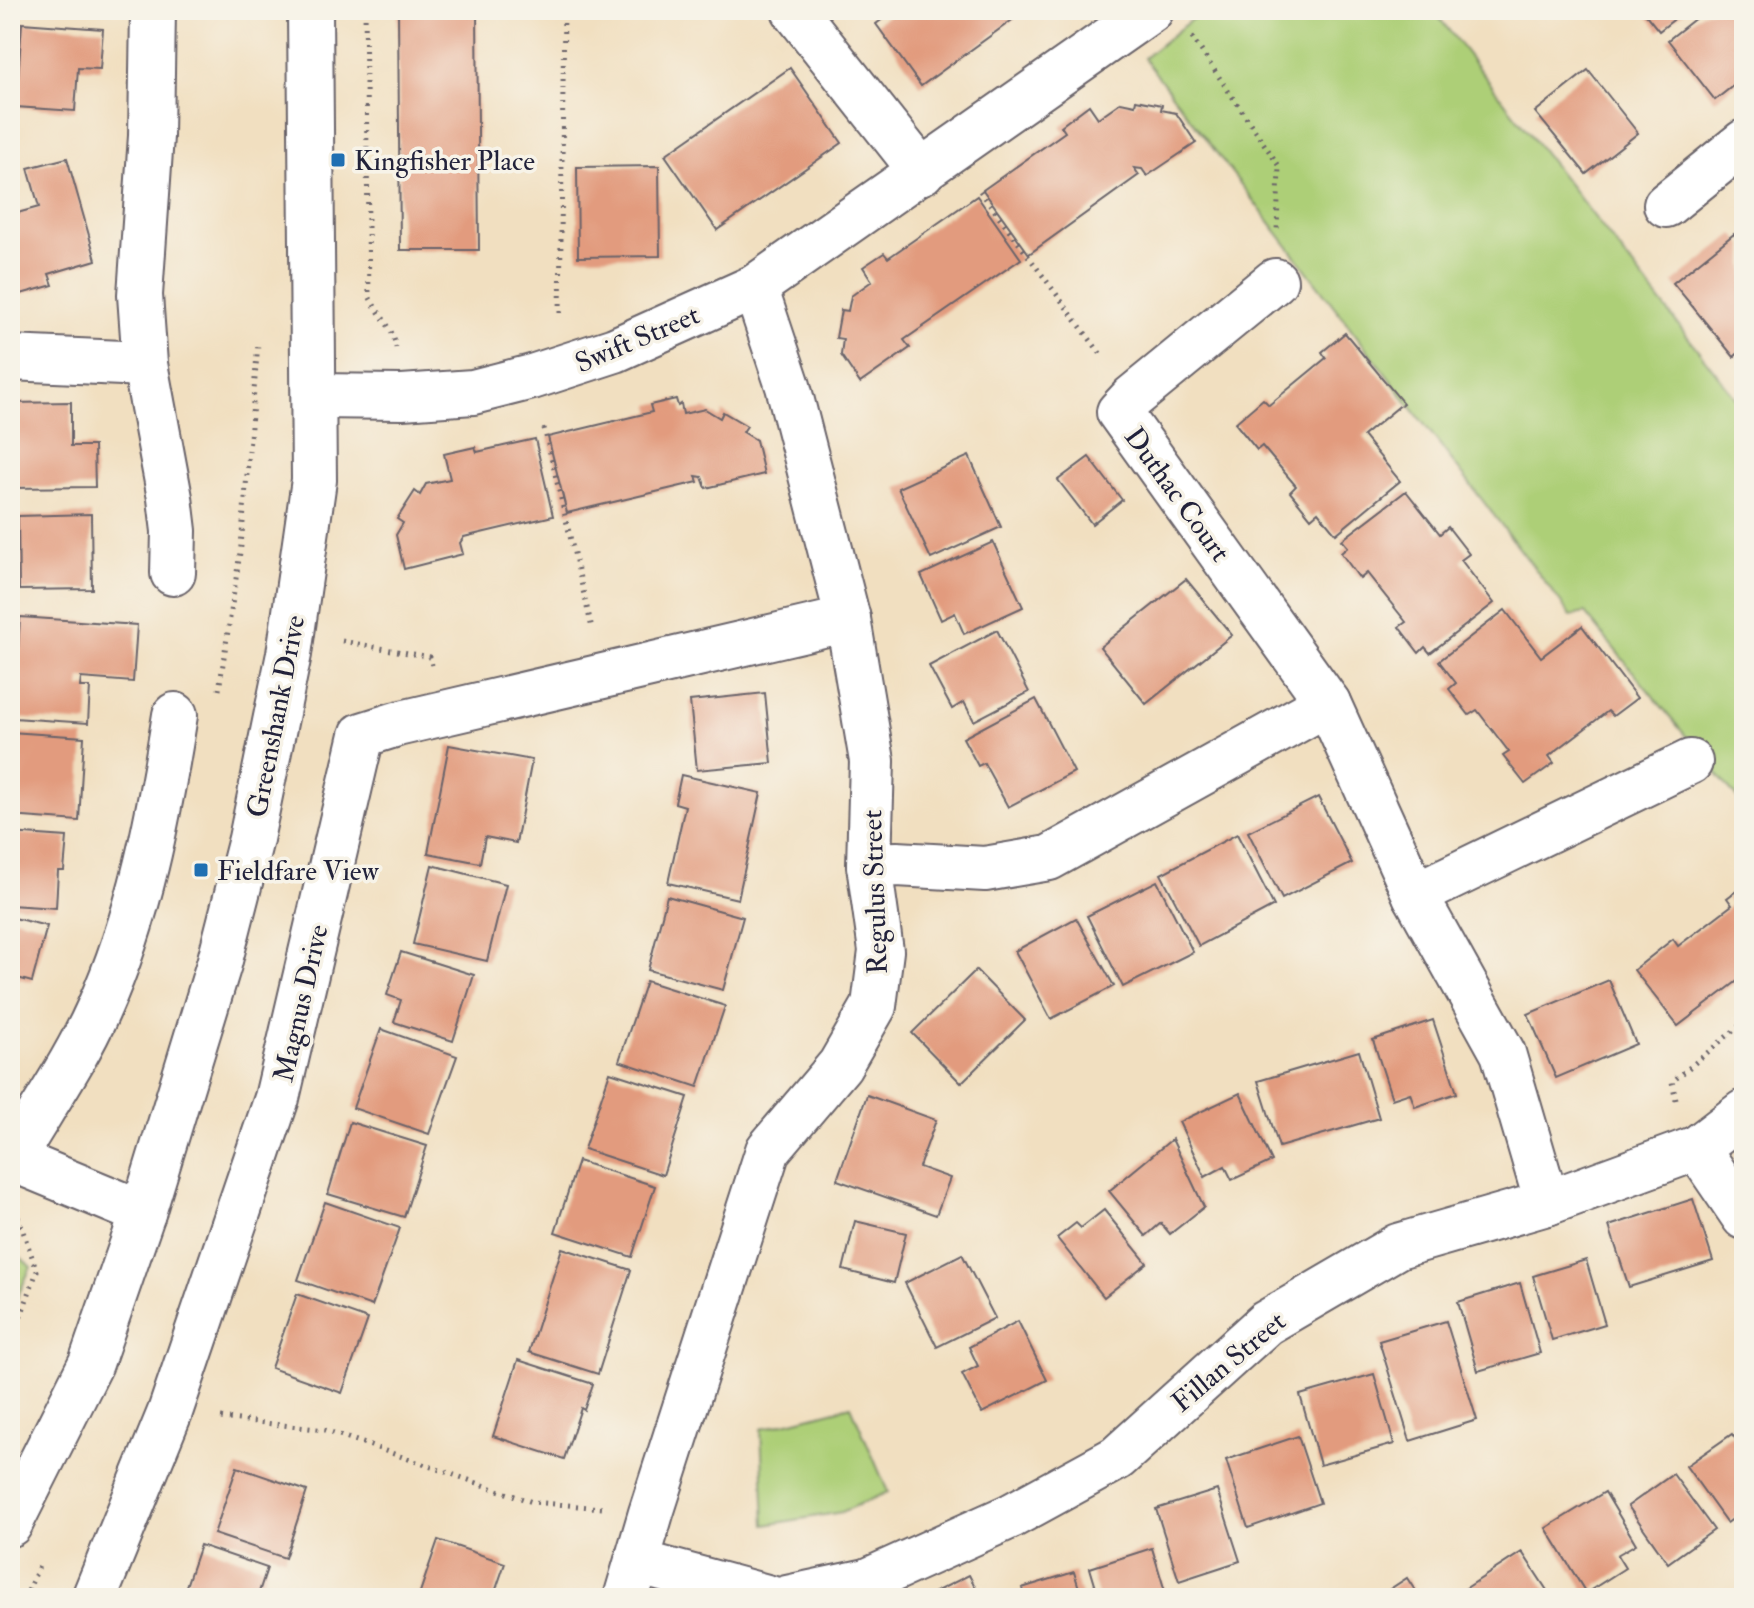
<svg xmlns="http://www.w3.org/2000/svg" width="1754" height="1608" viewBox="0 0 1754 1608" font-family="'IM FELL Double Pica',serif">
<style>
.green{fill:#adcf77;stroke:#687859;stroke-width:2}
.building{fill:#e29b7e}
.lines{fill:none;stroke-linecap:round;stroke-linejoin:round}
.minor-casing{stroke:#6a646a;stroke-width:48}
.path{stroke:#6a646a;stroke-width:5;stroke-dasharray:2 6;stroke-linecap:butt}
.minor{stroke:#fff;stroke-width:44}
.poi-dot{fill:#1f6fb2;stroke:#f7f3e8;stroke-width:3}
.labels{text-anchor:middle;stroke-width:7;stroke-linejoin:round;paint-order:stroke}
.poi-label{font-size:28px;fill:#22223b;stroke:#f7f3e8;text-anchor:start}
.street-label{font-size:28px;fill:#22223b;stroke:#f7f3e8}
</style>
<rect width="100%" height="100%" fill="#f7f3e8"/>
<filter id="ink" filterUnits="userSpaceOnUse"><feTurbulence type="fractalNoise" baseFrequency=".0125" numOctaves="2"/><feDisplacementMap in="SourceGraphic" scale="16" xChannelSelector="R" yChannelSelector="G"/><feConvolveMatrix kernelMatrix="1 2 1 2 8 2 1 2 1" color-interpolation-filters="sRGB"/></filter>
<filter id="wash" filterUnits="userSpaceOnUse"><feTurbulence type="fractalNoise" baseFrequency=".006" numOctaves="4" result="noise"/><feDisplacementMap in="SourceGraphic" scale="32" xChannelSelector="R" yChannelSelector="G"/><feGaussianBlur stdDeviation="1.8" result="paint"/><feColorMatrix in="noise" values="0 0 0 0 0 0 0 0 0 0 0 0 0 0 0 0 0 1.4 0 .05"/><feComposite in="paint" operator="in"/></filter>
<g filter="url(#wash)">
<rect width="100%" height="100%" fill="#f1dfc0"/>
<g class="green">
<polygon points="1217,10 1233,10 1246,14 1252,10 1433,10 1744,409 1744,807 1585,613 1571,616 1144,58 1197,15"/>
<polygon points="10,1248 31,1267 10,1313"/>
<polygon points="851,1406 888,1492 842,1512 765,1525 761,1429"/>
</g>
<g id="blocks">
<g class="building">
<polygon points="398,10 477,10 479,250 400,250"/>
<polygon points="895,10 1026,10 921,86 876,24"/>
<polygon points="1642,10 1686,10 1659,31"/>
<polygon points="1706,10 1732,10 1744,25 1744,77 1715,100 1668,40"/>
<polygon points="22,23 103,29 100,69 78,68 75,111 16,107"/>
<polygon points="790,68 842,143 717,230 665,155"/>
<polygon points="1588,70 1638,133 1586,174 1535,112"/>
<polygon points="1136,100 1162,105 1161,110 1176,113 1196,143 1147,176 1142,169 1134,168 1139,175 1029,254 983,190 1065,132 1061,126 1089,105 1098,118 1121,102 1135,105"/>
<polygon points="67,158 96,260 49,274 53,285 10,297 10,215 39,207 28,168"/>
<polygon points="659,166 660,256 578,257 577,167"/>
<polygon points="977,196 1021,259 904,340 910,348 860,383 841,355 843,339 836,338 841,310 848,311 851,296 872,281 863,267 884,253 888,258"/>
<polygon points="1734,234 1744,246 1744,348 1734,357 1673,283"/>
<polygon points="1345,333 1403,403 1363,436 1400,481 1336,534 1318,512 1311,518 1290,492 1296,486 1262,446 1257,450 1235,423 1263,399 1269,405 1326,358 1322,352"/>
<polygon points="676,399 678,406 681,404 683,414 705,409 720,418 723,412 747,426 743,432 756,440 764,474 706,488 702,477 696,476 698,482 567,513 548,437 652,412 650,405"/>
<polygon points="71,402 71,446 94,446 95,487 10,488 12,403"/>
<polygon points="535,439 553,516 464,537 460,543 463,554 404,569 396,535 403,523 397,519 415,491 420,495 426,484 450,479 444,454 475,447 477,452"/>
<polygon points="969,456 1001,527 931,559 898,488"/>
<polygon points="1089,457 1122,500 1092,524 1058,480"/>
<polygon points="1406,491 1440,534 1448,527 1469,554 1461,560 1494,603 1430,653 1425,647 1419,653 1399,627 1406,622 1367,573 1360,579 1341,553 1348,547 1342,540"/>
<polygon points="91,514 92,589 19,590 18,516"/>
<polygon points="993,542 1023,607 964,634 955,613 941,620 921,575"/>
<polygon points="1186,579 1232,635 1146,704 1100,647"/>
<polygon points="1505,610 1541,657 1582,626 1637,698 1613,716 1608,711 1549,756 1554,763 1525,784 1503,756 1509,752 1477,710 1469,715 1449,689 1456,683 1439,661"/>
<polygon points="20,617 137,625 133,682 81,678 80,687 90,687 88,723 14,718"/>
<polygon points="997,630 1029,692 974,721 964,702 952,709 929,666"/>
<polygon points="765,693 772,763 697,770 690,701"/>
<polygon points="1036,699 1074,772 1008,807 984,763 978,766 963,738"/>
<polygon points="10,732 84,737 79,821 10,816"/>
<polygon points="449,745 532,760 516,843 485,837 480,863 428,853"/>
<polygon points="681,775 761,793 738,899 668,883 685,806 675,803"/>
<polygon points="1318,797 1352,863 1282,899 1248,832"/>
<polygon points="10,833 67,837 64,871 58,871 56,908 10,905"/>
<polygon points="1237,834 1274,906 1199,946 1161,874"/>
<polygon points="432,865 506,884 487,961 413,944"/>
<polygon points="1157,881 1193,952 1123,987 1087,916"/>
<polygon points="1744,885 1744,976 1678,1026 1634,970 1673,939 1678,946 1732,905 1727,898"/>
<polygon points="667,896 743,917 723,990 648,970"/>
<polygon points="10,917 47,926 32,982 10,976"/>
<polygon points="1076,918 1114,986 1051,1019 1015,951"/>
<polygon points="401,952 474,975 453,1041 394,1022 401,1000 387,995"/>
<polygon points="976,970 1025,1020 961,1083 912,1033"/>
<polygon points="1609,980 1636,1044 1556,1078 1528,1014"/>
<polygon points="646,981 725,1006 698,1087 619,1061"/>
<polygon points="1433,1020 1457,1093 1415,1107 1410,1093 1392,1099 1373,1040"/>
<polygon points="381,1029 457,1056 429,1134 353,1108"/>
<polygon points="1359,1051 1379,1118 1279,1147 1258,1081"/>
<polygon points="610,1072 688,1097 663,1175 584,1149"/>
<polygon points="1240,1093 1272,1161 1232,1180 1225,1166 1205,1177 1179,1122"/>
<polygon points="867,1095 936,1120 919,1167 950,1178 936,1215 837,1180"/>
<polygon points="350,1122 427,1146 404,1217 328,1194"/>
<polygon points="1172,1139 1204,1207 1170,1234 1161,1223 1146,1236 1109,1191"/>
<polygon points="578,1161 655,1186 632,1257 555,1232"/>
<polygon points="1693,1199 1713,1261 1629,1287 1609,1226"/>
<polygon points="325,1202 400,1228 372,1306 298,1280"/>
<polygon points="1104,1210 1147,1263 1104,1297 1057,1238 1076,1223 1081,1228"/>
<polygon points="855,1221 906,1233 894,1283 843,1270"/>
<polygon points="562,1248 631,1270 598,1374 529,1352"/>
<polygon points="962,1254 995,1318 937,1347 905,1283"/>
<polygon points="1586,1260 1605,1324 1552,1340 1533,1276"/>
<polygon points="1520,1283 1540,1353 1478,1371 1458,1302"/>
<polygon points="297,1294 368,1319 342,1393 271,1368"/>
<polygon points="1018,1321 1047,1380 982,1413 962,1374 978,1366 969,1347"/>
<polygon points="1446,1321 1477,1420 1410,1441 1379,1341"/>
<polygon points="518,1360 593,1384 584,1410 581,1408 564,1459 493,1436"/>
<polygon points="1374,1374 1394,1444 1320,1465 1300,1395"/>
<polygon points="1732,1434 1744,1451 1744,1511 1727,1523 1686,1466"/>
<polygon points="1298,1436 1320,1503 1248,1528 1226,1460"/>
<polygon points="237,1467 307,1491 285,1558 214,1534"/>
<polygon points="1673,1474 1714,1530 1668,1563 1628,1506"/>
<polygon points="1217,1490 1240,1561 1179,1581 1156,1509"/>
<polygon points="1605,1492 1636,1544 1617,1555 1625,1568 1586,1593 1546,1528"/>
<polygon points="438,1540 505,1563 493,1598 418,1598"/>
<polygon points="200,1545 267,1568 257,1598 182,1598"/>
<polygon points="1152,1548 1167,1598 1099,1598 1090,1568"/>
<polygon points="1522,1552 1552,1598 1451,1598"/>
<polygon points="1074,1572 1082,1598 1025,1598 1022,1588"/>
<polygon points="969,1575 981,1598 923,1598"/>
<polygon points="1407,1578 1420,1598 1388,1598 1384,1593"/>
</g>
</g>
</g>
<g filter="url(#ink)">
<use href="#blocks" fill-opacity="0" stroke="#6a646a" stroke-width="2"/>
<g class="lines">
<g class="minor-casing">
<g id="minor">
<polyline points="153,10 151,136 140,295 145,364 170,498 174,531 173,573"/>
<polyline points="794,10 922,172"/>
<polyline points="1666,205 1744,142"/>
<polyline points="10,358 145,364"/>
<polyline points="315,396 402,397 473,392 532,377 615,350 755,287 1151,10"/>
<polyline points="1328,703 1415,895 1503,1053 1547,1203"/>
<polyline points="869,865 897,864 985,869 1049,858 1328,703 1119,412 1133,397 1275,281"/>
<polyline points="1415,895 1690,762"/>
<polyline points="1697,1148 1744,1112"/>
<polyline points="10,1158 143,1213"/>
<path d="M13,1158C41,1110 76,1060 98,1010C140,917 159,815 175,715"/>
<polyline points="10,1524 91,1363 143,1213 219,964 251,839 289,654 314,480 310,10"/>
<polyline points="637,1562 770,1598"/>
<polyline points="94,1598 170,1412 277,1098 362,735 397,724 848,619"/>
<polyline points="626,1598 651,1513 768,1150 840,1065 874,1006 881,951 869,865 872,761 848,619 788,386 755,287"/>
<polyline points="787,1598 867,1581 1011,1516 1117,1458 1266,1323 1398,1246 1547,1203 1697,1148 1744,1217"/>
</g>
</g>
<g class="path">
<path d="M365,10L369,296C379,316 393,326 396,348"/>
<polyline points="586,10 599,19"/>
<polyline points="1192,37 1279,166 1277,232"/>
<polyline points="980,191 1103,357"/>
<polyline points="560,313 564,10"/>
<polyline points="544,428 592,628"/>
<polyline points="342,641 430,657 432,665"/>
<polyline points="219,690 241,546 258,343"/>
<polyline points="1676,1100 1672,1082 1744,1022"/>
<polyline points="10,1347 37,1271 18,1217"/>
<polyline points="221,1418 325,1430 532,1502 602,1508"/>
<polyline points="25,1598 39,1566"/>
</g>
<use href="#minor" class="minor"/>
</g>
</g>
<g class="poi-dot">
<rect x="330" y="152" width="16" height="16" rx="4"/>
<rect x="193" y="862" width="16" height="16" rx="4"/>
</g>
<g class="labels">
<g class="poi-label">
<text x="354" y="170">Kingfisher Place</text>
<text x="217" y="880">Fieldfare View</text>
</g>
<g class="street-label">
<text transform="translate(637 338) rotate(-23)" y="10">Swift Street</text>
<text transform="translate(1178 494) rotate(54)" y="10">Duthac Court</text>
<text transform="translate(275 716) rotate(-79)" y="10">Greenshank Drive</text>
<text transform="translate(874 892) rotate(-92)" y="10">Regulus Street</text>
<text transform="translate(300 1003) rotate(-77)" y="10">Magnus Drive</text>
<text transform="translate(1228 1361) rotate(-40)" y="10">Fillan Street</text>
</g>
</g>
<rect width="1754" height="1608" fill="none" stroke="#f7f3e8" stroke-width="40"/>
</svg>
